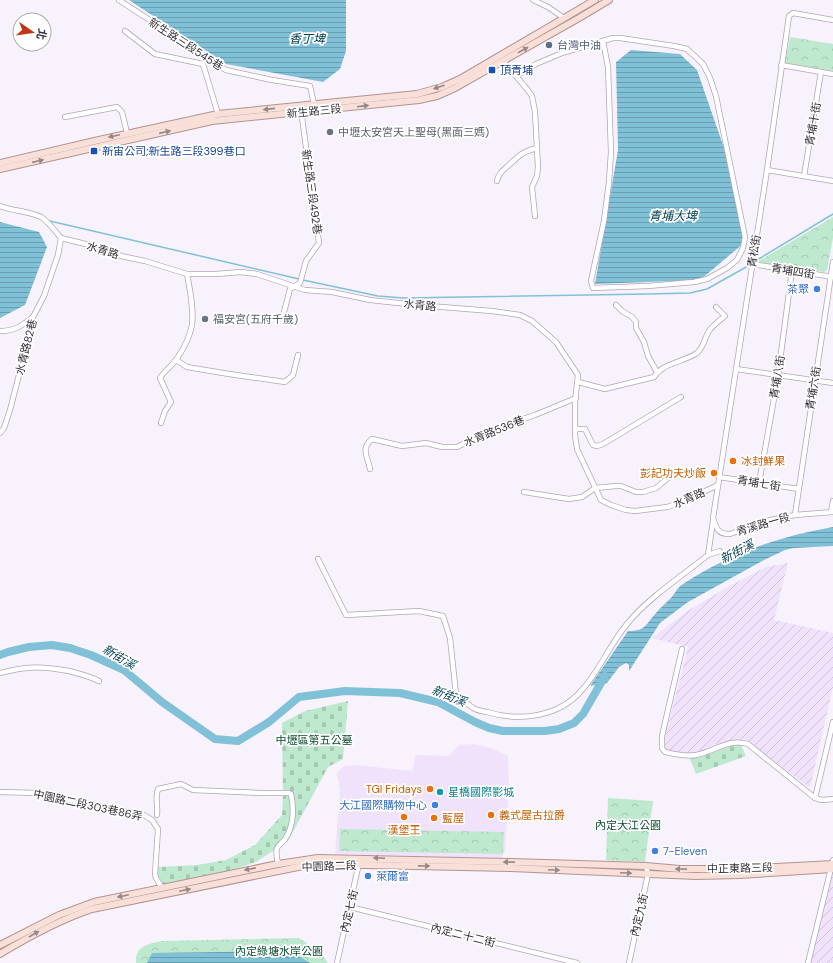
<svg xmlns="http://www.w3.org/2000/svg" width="833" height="963" viewBox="0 0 833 963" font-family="'DM Sans','Noto Sans TC',sans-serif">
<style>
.built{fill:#f1e2fc}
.industrial{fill:url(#industrial-furrows)}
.cemetery{fill:url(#cemetery-stones)}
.park{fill:url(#park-crowns)}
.water{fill:url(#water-rules)}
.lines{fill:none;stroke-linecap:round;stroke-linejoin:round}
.stream{stroke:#80c1d8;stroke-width:1.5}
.river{stroke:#80c1d8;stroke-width:8}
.minor-casing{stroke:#b0a5b7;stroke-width:6}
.major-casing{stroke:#b19490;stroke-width:8}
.minor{stroke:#fff;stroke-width:4.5}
.major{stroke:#f8e0d9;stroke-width:6}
.oneway{fill:#968888}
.service-dot{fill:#5c6f8a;stroke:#fff;stroke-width:1.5}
.transit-dot{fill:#1a4fb4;stroke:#fff;stroke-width:1.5}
.worship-dot{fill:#6b7280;stroke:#fff;stroke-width:1.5}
.shop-dot{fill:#3f7fe0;stroke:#fff;stroke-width:1.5}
.food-dot{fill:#e8710a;stroke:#fff;stroke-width:1.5}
.culture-dot{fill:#0f9aa8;stroke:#fff;stroke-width:1.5}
.labels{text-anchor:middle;stroke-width:3.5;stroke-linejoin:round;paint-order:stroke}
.street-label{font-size:11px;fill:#342f37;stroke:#fff}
.service-label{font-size:11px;fill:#4e5e75;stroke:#fff;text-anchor:start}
.transit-label{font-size:11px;fill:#164399;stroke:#fff;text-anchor:start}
.worship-label{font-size:11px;fill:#5b616d;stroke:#fff;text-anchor:start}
.shop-label{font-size:11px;fill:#366cbe;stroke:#fff;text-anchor:end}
.food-label{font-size:11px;fill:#c56008;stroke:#fff;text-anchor:start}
.park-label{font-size:11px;fill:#084c2d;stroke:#fff}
.culture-label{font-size:11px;fill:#0d838f;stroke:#fff;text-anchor:start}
.water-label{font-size:12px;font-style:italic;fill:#034050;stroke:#fff}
</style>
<defs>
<pattern id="industrial-furrows" width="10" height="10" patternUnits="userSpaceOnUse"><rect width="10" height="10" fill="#f1e2fc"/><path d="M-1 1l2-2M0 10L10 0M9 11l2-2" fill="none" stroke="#cfc2d9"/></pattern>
<pattern id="cemetery-stones" width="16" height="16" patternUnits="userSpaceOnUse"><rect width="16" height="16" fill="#bee9ce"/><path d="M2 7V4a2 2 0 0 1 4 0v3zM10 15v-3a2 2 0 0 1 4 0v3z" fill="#a4c8b2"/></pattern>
<pattern id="park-crowns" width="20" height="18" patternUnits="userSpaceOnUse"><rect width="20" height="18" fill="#bee9ce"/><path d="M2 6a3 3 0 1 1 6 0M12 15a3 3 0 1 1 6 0" fill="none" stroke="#a4c8b2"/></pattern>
<pattern id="water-rules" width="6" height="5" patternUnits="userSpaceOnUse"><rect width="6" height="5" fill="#80c1d8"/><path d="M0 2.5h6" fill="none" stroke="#6a9db0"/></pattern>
</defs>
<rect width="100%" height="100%" fill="#f8f2fd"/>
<polygon class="built" points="473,744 491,748 508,756 509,787 505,851 501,858 335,854 340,790 337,773 344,766 356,765 412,771 416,755 449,756 459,745"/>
<g class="industrial">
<polygon points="788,563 774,620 833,633 833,687 810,788 745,739 716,744 694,753 687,754 670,751 665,748 664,741 688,647 652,638 686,612 724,589 766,567"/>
<polygon points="831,874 833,874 833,963 810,963"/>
</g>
<g class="cemetery">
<polygon points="348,701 343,759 328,767 288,841 256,862 232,870 163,885 158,877 158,867 197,865 226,860 255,845 282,815 283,795 282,723 305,711"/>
<polygon points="741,745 746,756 696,774 690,759 732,746"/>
</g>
<g class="park">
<polygon points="790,37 833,44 833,71 785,63"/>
<polygon points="833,217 833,238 827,270 824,272 757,262"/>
<polygon points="608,798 653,801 645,862 606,860"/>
<polygon points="340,829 504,832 503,854 339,851"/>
<path d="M299,938L321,953L328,963H136C134,946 150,943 163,941Z"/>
</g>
<g class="water">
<polygon points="129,0 346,0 346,51 340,69 323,82 226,64"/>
<polygon points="631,50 680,54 697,70 724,148 744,243 700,280 595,284 618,150 616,62"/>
<polygon points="0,222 39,232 47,247 25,305 0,318"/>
<path d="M833,527V546L794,548L785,550L764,560L688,602L660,623L629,671V665L626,663L619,667L607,683L590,686L628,631C646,631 645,625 656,613C661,607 666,603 671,598C675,593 678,587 683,584C728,554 780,536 833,527Z"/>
<polygon points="290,951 310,963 147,963 152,953"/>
</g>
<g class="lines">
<g class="stream">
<polyline points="50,221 299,279"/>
<polyline points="757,260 833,214"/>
<polyline points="303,280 378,296 403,298 649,294 690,293 707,289 748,266"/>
</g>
<polyline class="river" points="0,655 8,652 29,647 52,645 70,648 91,655 124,670 162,702 215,739 238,741 269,722 299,697 345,691 400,693 438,702 475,722 489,728 503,731 545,731 559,729 574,723 583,714 605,676"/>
<g class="minor-casing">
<g id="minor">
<polyline points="119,0 226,70 272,80 310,86 314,104"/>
<polyline points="533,0 548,7 564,18"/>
<path d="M833,20L793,13L789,16L767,170L713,518C717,529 717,534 730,534L770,520L795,515L833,512"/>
<polyline points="125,31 155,54 203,64 218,114"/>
<polyline points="503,61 527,89 532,96 535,112 538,167 537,176 532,187 535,216"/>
<polyline points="781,65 833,74"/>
<polyline points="516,76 536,64 562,53 613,38 620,38 674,46 687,49 703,64 710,78 716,96 745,237 743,248 737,260 727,268 707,279 694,282 648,286 593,288 591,281 604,221 609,182 611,152 608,67 603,41"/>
<polyline points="65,117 117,107 122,112 127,133"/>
<polyline points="767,170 833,181"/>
<polyline points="804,176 821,72"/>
<path d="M497,181C499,172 504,170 510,164C521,154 522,152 537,148"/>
<path d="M0,206C13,211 29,211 41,217C49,222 55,231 61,238L106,249L121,256L145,261L187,274H216L241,272L257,274L305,290L332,292L370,300L417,305L492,311L520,315L532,321L556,342L578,375L575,402V435L577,449L601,500L611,505L626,510L635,511L667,507L680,503L718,485"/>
<polyline points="752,264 833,277"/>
<polyline points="616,305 622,311 632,317 636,322 636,328 644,342 648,356 657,372"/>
<polyline points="280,316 283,316 290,289 300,283 306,261 319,243 301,110"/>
<path d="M0,331C14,331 22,326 33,317"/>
<polyline points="176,360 187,367 229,374 285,382 293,375 298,355"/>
<polyline points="736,369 833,383"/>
<path d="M578,382L605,389L654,377C664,362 682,363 697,353C704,347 704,339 709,331C713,325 720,320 725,316L716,307"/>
<path d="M161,423L165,411L171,402L160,378C165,370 173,365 178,357C184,348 190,335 192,325C194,309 190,290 187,274"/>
<polyline points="576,429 585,429 593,445 597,446 603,444 681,397"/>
<polyline points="0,433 4,428 10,410 30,332 33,317 44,296 58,255 61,238"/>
<path d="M370,469C368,457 360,449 372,439L402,446L426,443L442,447H457L467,442L478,439L493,429L535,415L576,398"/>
<polyline points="719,477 799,489"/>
<polyline points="759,483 778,376 792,270"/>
<polyline points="524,492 569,499 582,497 595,488 616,486 621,486 636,492 643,492 656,488 668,478"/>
<polyline points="831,512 833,501"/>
<polyline points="795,515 833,262"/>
<polyline points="713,521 708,555 720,551"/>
<path d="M318,559L346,615L419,611L443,616L450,638L456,694C462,699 469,706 475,709C479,711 483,711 487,712C520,722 559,717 582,690C600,670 610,644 627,624C648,598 682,576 708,555"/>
<path d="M682,649L662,736V748L665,752C675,754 686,757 696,755C715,751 729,738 748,744L815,798L822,800L833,799"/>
<path d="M0,673C27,666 41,666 69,671C80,674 89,676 99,681"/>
<polyline points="0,792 37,793 144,815 152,820 158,829 155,874 156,878 162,888"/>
<polyline points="815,798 833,722"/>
<path d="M157,815C158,806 155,797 158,789L181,784L193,790L262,793H289L291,794C294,808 294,821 288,834C281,850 273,839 278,864"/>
<polyline points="350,907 577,963"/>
<polyline points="337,963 359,863"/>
<polyline points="629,963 648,874 646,866"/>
<polyline points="808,963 833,860"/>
</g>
</g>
<g class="major-casing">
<g id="major">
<polyline points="0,163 99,140 218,114 417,94 442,87 460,79 595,0"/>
<polyline points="0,169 212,121 419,100 437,96 455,88 579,18 609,0"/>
<polyline points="0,945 59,915 94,902 278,864 318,858 511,862 646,866 680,869 739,869 833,864"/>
<path d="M0,954C30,936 59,920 92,909L298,867L319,864L511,868L696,876L739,875L833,869"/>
</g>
</g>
<use href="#minor" class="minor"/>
<use href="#major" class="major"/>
</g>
<defs><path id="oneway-solid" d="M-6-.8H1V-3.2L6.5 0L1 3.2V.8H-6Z"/></defs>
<g class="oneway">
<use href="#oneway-solid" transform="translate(523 50) rotate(-29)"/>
<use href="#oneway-solid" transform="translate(439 87) rotate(162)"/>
<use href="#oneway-solid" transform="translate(363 106) rotate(-7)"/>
<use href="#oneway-solid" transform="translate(269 109) rotate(174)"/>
<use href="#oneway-solid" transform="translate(165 132) rotate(-13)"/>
<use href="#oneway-solid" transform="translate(114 136) rotate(168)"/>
<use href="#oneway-solid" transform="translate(38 161) rotate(-13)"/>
<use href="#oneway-solid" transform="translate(379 858) rotate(-178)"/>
<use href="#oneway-solid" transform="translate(509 862) rotate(-179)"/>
<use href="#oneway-solid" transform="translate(424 866) rotate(1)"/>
<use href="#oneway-solid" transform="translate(250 869) rotate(169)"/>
<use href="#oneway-solid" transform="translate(681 869) rotate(-179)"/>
<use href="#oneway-solid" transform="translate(554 870) rotate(2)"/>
<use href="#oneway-solid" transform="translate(626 873) rotate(2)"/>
<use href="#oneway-solid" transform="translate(185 890) rotate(-12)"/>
<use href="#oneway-solid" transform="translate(123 896) rotate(168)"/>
<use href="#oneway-solid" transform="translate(34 934) rotate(-30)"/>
</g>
<circle class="service-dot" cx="549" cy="45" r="4"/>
<g class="transit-dot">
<rect x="488" y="66" width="8" height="8" rx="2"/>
<rect x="90" y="147" width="8" height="8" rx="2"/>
</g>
<g class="worship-dot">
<circle cx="330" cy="132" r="4"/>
<circle cx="205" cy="319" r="4"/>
</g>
<g class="shop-dot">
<circle cx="817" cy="289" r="4"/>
<circle cx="435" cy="805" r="4"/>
<circle cx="655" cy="851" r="4"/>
<circle cx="368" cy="876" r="4"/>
</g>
<g class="food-dot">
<circle cx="733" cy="461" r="4"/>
<circle cx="714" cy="473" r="4"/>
<circle cx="430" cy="789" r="4"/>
<circle cx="491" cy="815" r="4"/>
<circle cx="404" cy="817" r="4"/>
<circle cx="434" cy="818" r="4"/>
</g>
<circle class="culture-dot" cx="440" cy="792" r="4"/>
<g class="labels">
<g class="street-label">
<text transform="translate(186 44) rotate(33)" y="4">新生路三段545巷</text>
<text transform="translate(314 111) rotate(-6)" y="4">新生路三段</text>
<text transform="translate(813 124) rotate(-80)" y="4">青埔十街</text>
<text transform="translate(312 192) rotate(82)" y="4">新生路三段492巷</text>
<text transform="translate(103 250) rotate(17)" y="4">水青路</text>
<text transform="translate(754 251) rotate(-81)" y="4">青松街</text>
<text transform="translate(793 271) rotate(9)" y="4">青埔四街</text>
<text transform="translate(420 305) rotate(6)" y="4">水青路</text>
<text transform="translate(26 347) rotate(-76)" y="4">水青路82巷</text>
<text transform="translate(777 377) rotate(-81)" y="4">青埔八街</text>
<text transform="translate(813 388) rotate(-81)" y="4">青埔六街</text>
<text transform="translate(494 431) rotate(-22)" y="4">水青路536巷</text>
<text transform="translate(759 483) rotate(9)" y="4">青埔七街</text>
<text transform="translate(689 498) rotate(-23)" y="4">水青路</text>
<text transform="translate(763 524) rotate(-16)" y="4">青溪路一段</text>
<text transform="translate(88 805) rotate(12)" y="4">中園路二段303巷86弄</text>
<text transform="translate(329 866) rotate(-2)" y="4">中園路二段</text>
<text transform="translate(740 868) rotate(-1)" y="4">中正東路三段</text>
<text transform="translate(349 911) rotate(-77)" y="4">內定七街</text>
<text transform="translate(639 915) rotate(-77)" y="4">內定九街</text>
<text transform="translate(463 935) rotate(14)" y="4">內定二十二街</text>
</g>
<g class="service-label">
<text x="557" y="49">台灣中油</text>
</g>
<g class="transit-label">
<text x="500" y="74">頂青埔</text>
<text x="102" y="155">新宙公司;新生路三段399巷口</text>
</g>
<g class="worship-label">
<text x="338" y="136">中壢太安宮天上聖母(黑面三媽)</text>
<text x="213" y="323">福安宮(五府千歲)</text>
</g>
<g class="shop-label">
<text x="809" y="293">茶聚</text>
<text x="427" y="809">大江國際購物中心</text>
<text x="663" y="855" text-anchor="start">7-Eleven</text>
<text x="376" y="880" text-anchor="start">萊爾富</text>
</g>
<g class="food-label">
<text x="741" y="465">冰封鮮果</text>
<text x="706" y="477" text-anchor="end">彭記功夫炒飯</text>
<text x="422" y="793" text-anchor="end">TGI Fridays</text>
<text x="499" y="819">義式屋古拉爵</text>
<text x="442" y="822">藍屋</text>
<text x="404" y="834" text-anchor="middle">漢堡王</text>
</g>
<g class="park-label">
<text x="314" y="744">中壢區第五公墓</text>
<text x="628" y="829">內定大江公園</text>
<text x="279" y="955">內定綠塘水岸公園</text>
</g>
<g class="culture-label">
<text x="448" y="796">星橋國際影城</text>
</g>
<g class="water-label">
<text x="307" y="43">香丁埤</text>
<text x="673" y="220">青埔大埤</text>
<text transform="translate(737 552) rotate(-27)" y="4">新街溪</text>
<text transform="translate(119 657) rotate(30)" y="4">新街溪</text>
<text transform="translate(449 696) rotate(22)" y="4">新街溪</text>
</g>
</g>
<g transform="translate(32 32) rotate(103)"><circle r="19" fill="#ffffff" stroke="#aeacaf"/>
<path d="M0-3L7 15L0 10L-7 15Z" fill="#c03518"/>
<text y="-6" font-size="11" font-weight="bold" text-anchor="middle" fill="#342f37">北</text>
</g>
</svg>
